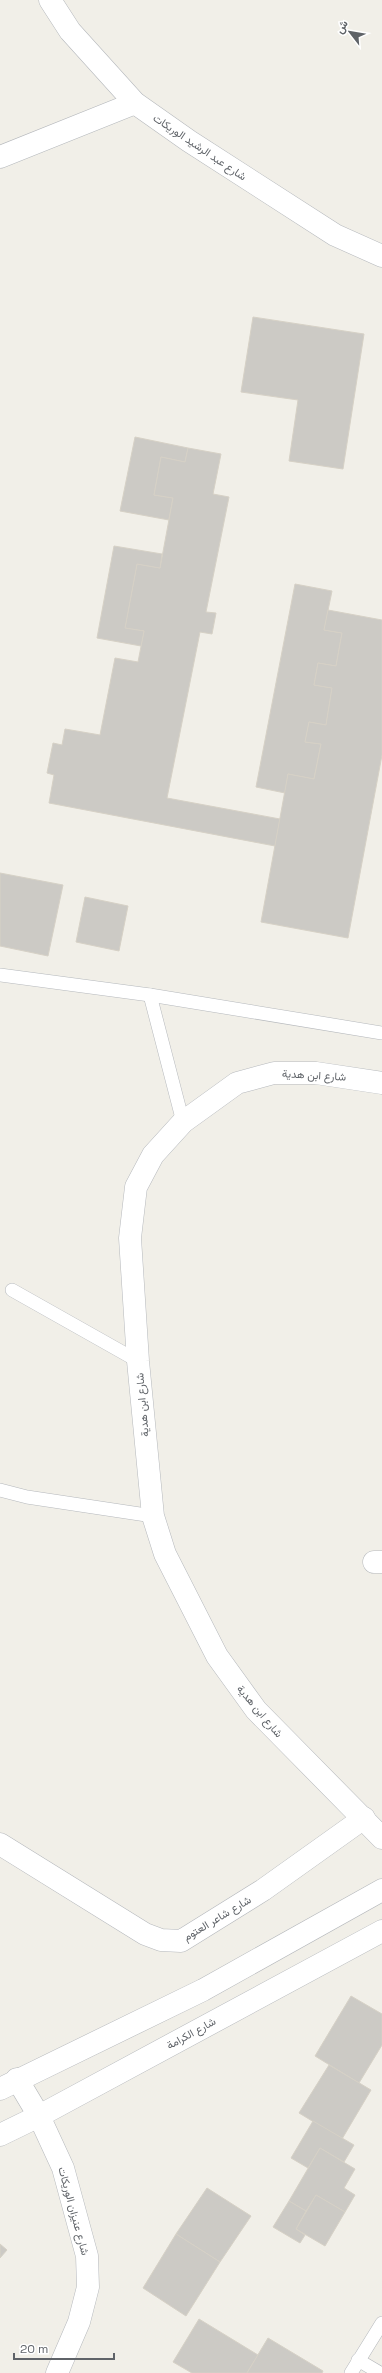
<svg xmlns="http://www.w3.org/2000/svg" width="382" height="2373" viewBox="0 0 382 2373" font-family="'Space Grotesk',Vazirmatn,sans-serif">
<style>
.building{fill:#cccac5;stroke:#d6d1c6}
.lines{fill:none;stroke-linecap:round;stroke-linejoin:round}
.service-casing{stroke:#b5b8bc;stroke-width:14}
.minor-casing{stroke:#b5b8bc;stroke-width:23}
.tertiary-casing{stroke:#b5b8bc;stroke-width:23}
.service{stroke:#fff;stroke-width:13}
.minor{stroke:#fff;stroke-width:22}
.tertiary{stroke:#fff;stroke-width:22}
.labels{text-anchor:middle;stroke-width:4;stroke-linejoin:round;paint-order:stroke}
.street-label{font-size:11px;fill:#5f6368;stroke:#fff}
</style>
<rect width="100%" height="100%" fill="#f1efe8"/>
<g class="building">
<polygon points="253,317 364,334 343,469 289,461 298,400 241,392"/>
<polygon points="135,437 188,448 185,462 161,457 154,495 173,498 169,520 120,511"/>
<polygon points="188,448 221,454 213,494 229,497 206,612 216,613 212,634 200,632 167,798 280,819 275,846 49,803 54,775 47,773 53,743 62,745 65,729 100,735 115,658 138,662 144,631 125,628 137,564 160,568 173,498 154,495 161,457 185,462"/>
<polygon points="114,546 162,554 160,568 137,564 125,628 144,631 141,646 97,638"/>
<polygon points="295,584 332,591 324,630 342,633 336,666 318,663 314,685 332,688 326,725 309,722 305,742 321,744 314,779 288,774 285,793 256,787"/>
<polygon points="328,610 382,620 382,755 348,938 261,922 288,774 314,779 321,744 305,742 309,722 326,725 332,688 314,685 318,663 336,666 342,633 324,630"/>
<polygon points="0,873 63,885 48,956 0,946"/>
<polygon points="85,897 128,906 119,951 76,942"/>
<polygon points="351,1996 382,2014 382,2045 359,2083 315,2056"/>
<polygon points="329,2065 371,2090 342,2139 299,2113"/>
<polygon points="313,2121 354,2145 344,2162 320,2148 308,2168 291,2158"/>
<polygon points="320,2148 355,2169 344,2188 355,2195 345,2212 316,2195 306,2211 289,2201"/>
<polygon points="207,2188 251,2216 220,2262 176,2234"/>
<polygon points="316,2195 345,2212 325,2246 296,2229"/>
<polygon points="289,2201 306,2211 296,2229 305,2235 300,2243 273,2227"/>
<polygon points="176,2234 220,2262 186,2316 143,2288"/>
<polygon points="0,2244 7,2250 0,2258"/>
<polygon points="199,2319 258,2355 247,2373 192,2373 173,2362"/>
<polygon points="268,2338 323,2371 322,2373 247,2373"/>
</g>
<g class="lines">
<g class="service-casing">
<g id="service">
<polyline points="0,975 150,995 382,1033"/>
<polyline points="150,995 183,1122"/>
<polyline points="12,1290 138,1361"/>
<polyline points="0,1490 27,1497 153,1516"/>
<polyline points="358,2360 380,2373"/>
<polyline points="351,2373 382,2323"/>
</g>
</g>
<g class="minor-casing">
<g id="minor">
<polyline points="50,0 70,31 135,103 189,141 335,235 382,256"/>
<polyline points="0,157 135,103"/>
<polyline points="382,1083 316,1073 274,1073 237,1083 183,1122 153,1155 136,1187 130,1238 138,1361 153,1516 165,1554 217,1656 256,1710 382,1838"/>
<polyline points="374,1562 382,1562"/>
<polyline points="0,1844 145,1934 161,1940 181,1941 263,1890 364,1818"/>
<polyline points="17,2079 39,2116 63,2168 87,2256 88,2287 79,2322 57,2373"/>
</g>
</g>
<g class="tertiary-casing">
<g id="tertiary">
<polyline points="0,2089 203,1990 382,1890"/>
<polyline points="0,2135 39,2116 382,1931"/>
</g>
</g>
<use href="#service" class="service"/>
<use href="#minor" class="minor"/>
<use href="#tertiary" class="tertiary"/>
</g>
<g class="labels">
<g class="street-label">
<text transform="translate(200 147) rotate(34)" y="4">شارع عبد الرشيد الوريكات</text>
<text transform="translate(314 1075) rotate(3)" y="4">شارع ابن هدية</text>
<text transform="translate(142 1405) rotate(-95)" y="4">شارع ابن هدية</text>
<text transform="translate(260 1711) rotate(50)" y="4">شارع ابن هدية</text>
<text transform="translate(217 1918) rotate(-31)" y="4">شارع شاعر العتوم</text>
<text transform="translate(191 2033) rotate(-29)" y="4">شارع الكرامة</text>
<text transform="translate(74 2211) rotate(75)" y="4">شارع عنيزان الوريكات</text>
</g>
</g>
<g transform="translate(350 32) rotate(301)" stroke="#ffffff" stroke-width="3" paint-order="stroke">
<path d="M0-3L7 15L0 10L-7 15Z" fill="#5f6368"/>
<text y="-6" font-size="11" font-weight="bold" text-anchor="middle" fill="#5f6368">ش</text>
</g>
<path d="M14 2353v6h100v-6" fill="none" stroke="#5f6368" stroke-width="2"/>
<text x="20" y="2353" font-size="12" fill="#5f6368" stroke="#ffffff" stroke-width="3" paint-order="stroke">20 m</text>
</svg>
